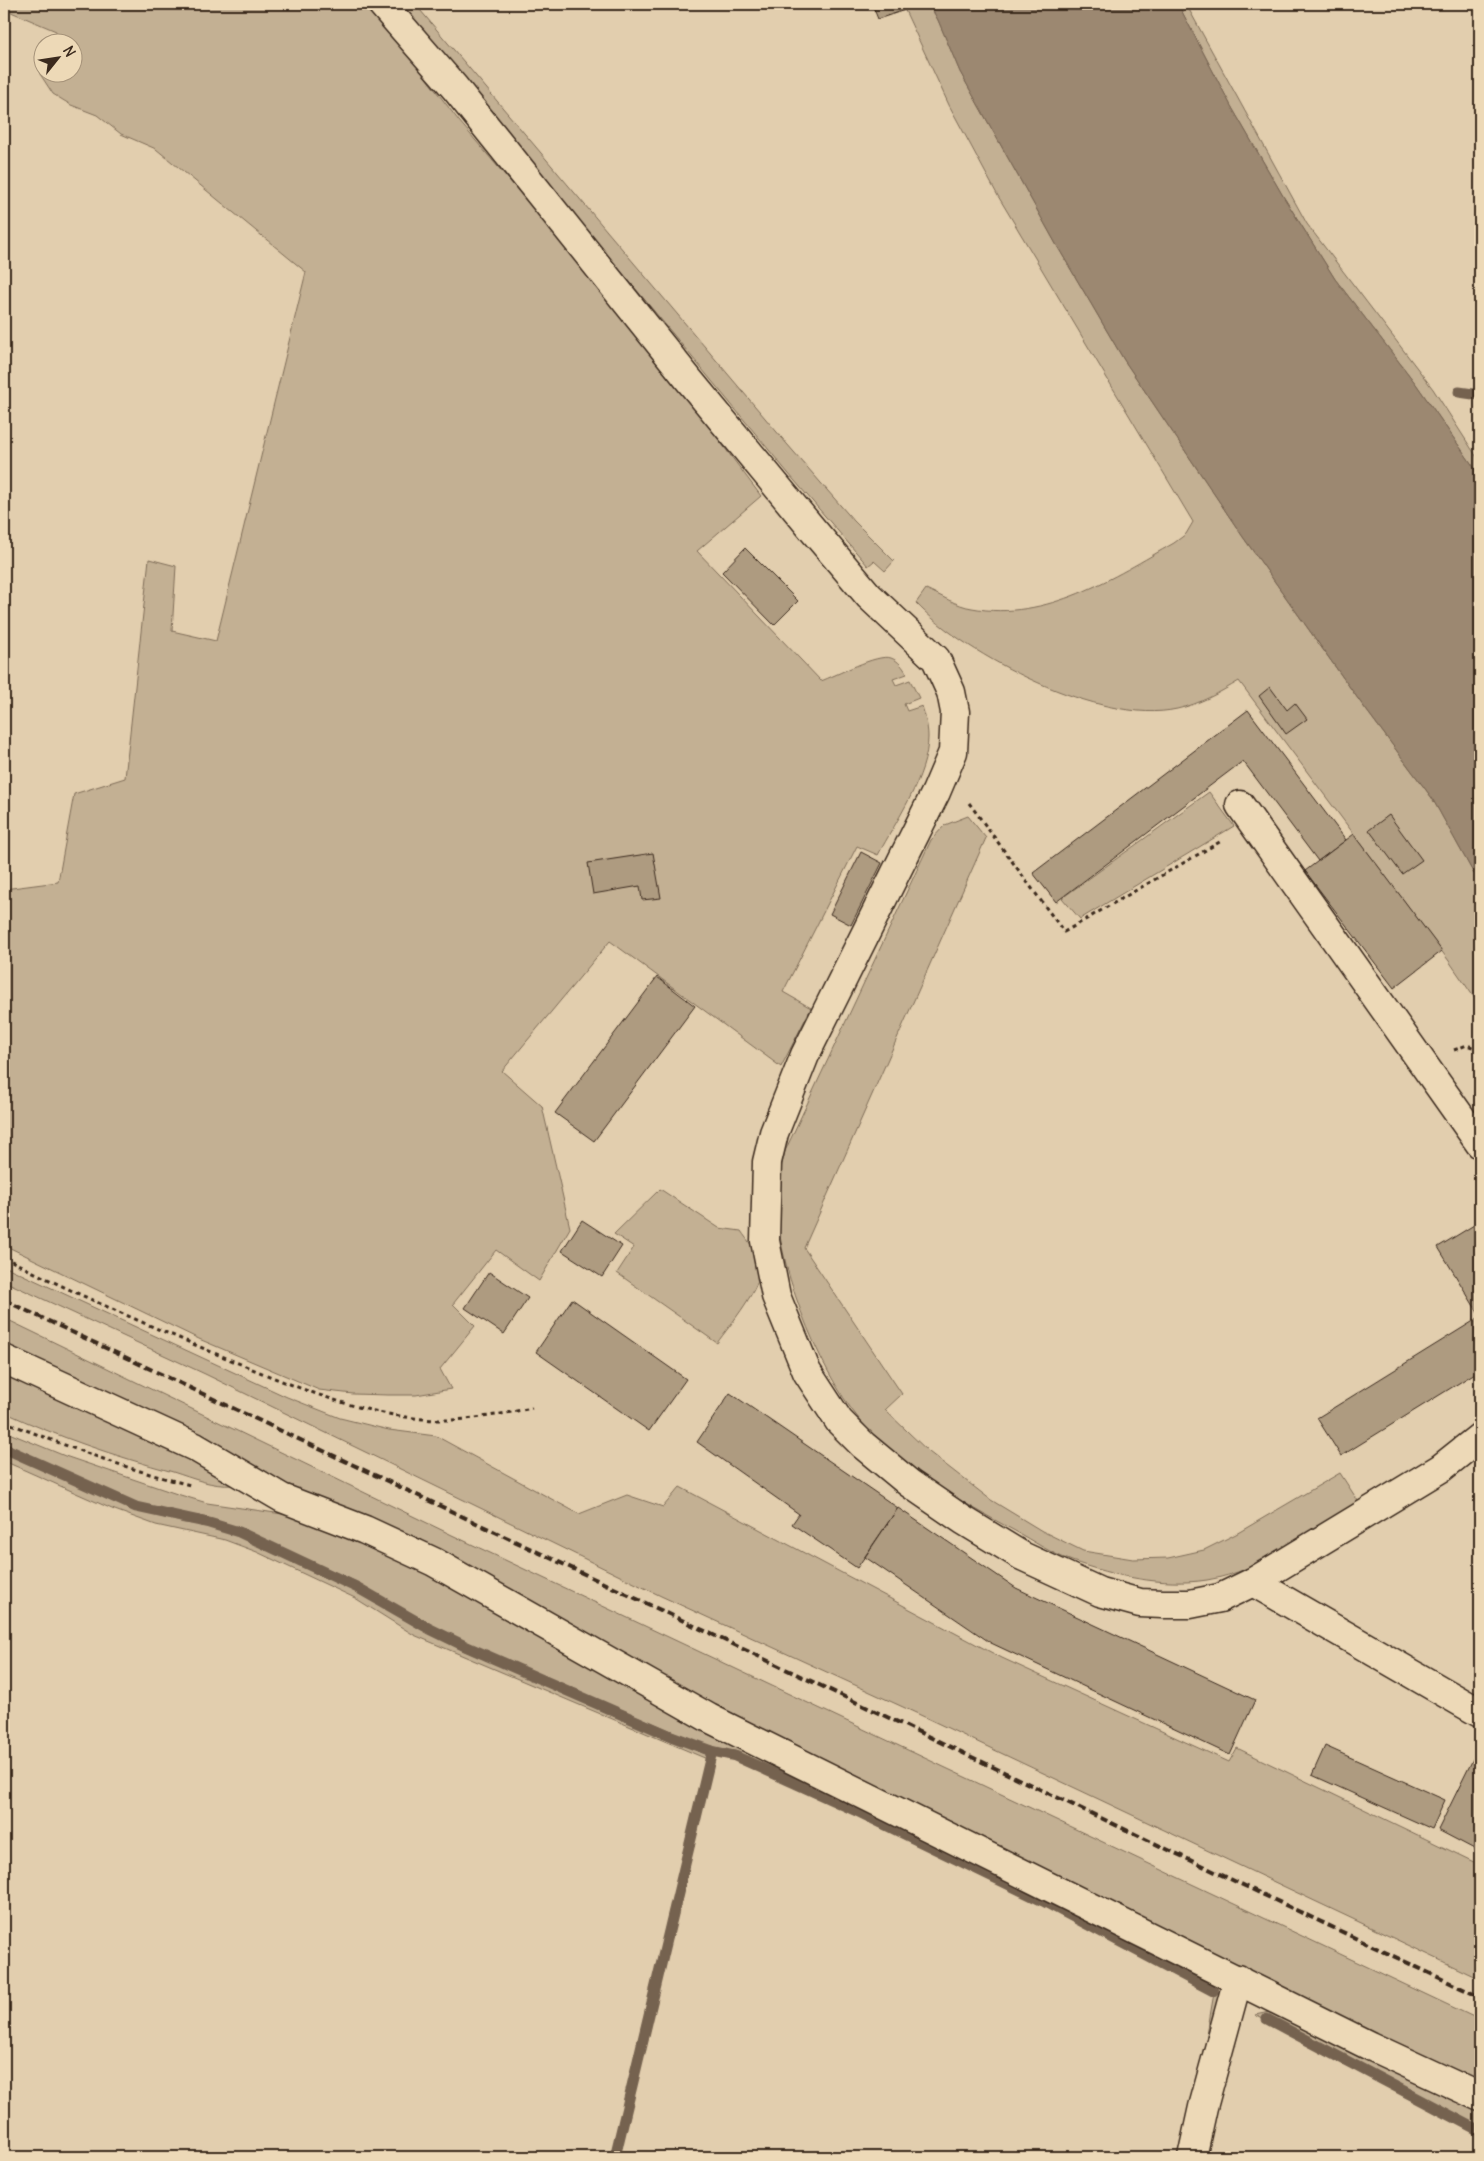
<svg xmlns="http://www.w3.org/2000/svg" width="1484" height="2161" viewBox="0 0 1484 2161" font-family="Delius,sans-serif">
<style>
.green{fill:#c3b093;stroke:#7f6d58}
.water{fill:#9c8871;stroke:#756250}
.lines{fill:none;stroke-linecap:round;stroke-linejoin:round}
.stream{stroke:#756250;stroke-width:11}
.building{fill:#ae9b80;stroke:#3b2a1e}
.minor-casing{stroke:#3b2a1e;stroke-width:31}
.path{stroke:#3b2a1e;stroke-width:3;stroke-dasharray:4 4;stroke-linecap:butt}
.minor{stroke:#edd9b7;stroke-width:28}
.rail{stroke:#3b2a1e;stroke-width:4;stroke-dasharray:8 4;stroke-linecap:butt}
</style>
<rect width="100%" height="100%" fill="#e2ceae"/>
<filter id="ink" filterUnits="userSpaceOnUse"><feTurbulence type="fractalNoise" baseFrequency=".02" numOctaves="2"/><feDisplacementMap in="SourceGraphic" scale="10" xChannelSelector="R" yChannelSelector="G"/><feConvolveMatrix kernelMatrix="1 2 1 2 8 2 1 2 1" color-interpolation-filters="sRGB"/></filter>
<g filter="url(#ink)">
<g class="green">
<path d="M4,4H364L420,70L459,121L532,207L697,411L761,496L697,551L821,681C835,676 878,653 891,658C899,661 903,667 907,674L893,679L896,685L910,680L919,698L904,704L907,711L922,706C925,716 928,726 928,737C928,776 896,821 878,855L857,846L783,992L811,1008L781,1067L610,941L502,1071L542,1106L570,1228L539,1281L496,1250L453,1304L475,1326L440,1369L451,1389L416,1395H388L353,1394L319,1390L199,1339L4,1245V889L58,882L74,794L125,778L149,559L176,566L172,631L216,641L306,272L156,149L121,134L97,115L71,105L53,94L40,74L42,52V72H72V42H56V31L4,9Z"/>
<polygon points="400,4 415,4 787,444 854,521 894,561 885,571 874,561 868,566 788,473"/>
<path d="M902,4H929L938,20L960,72L1056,244L1124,360L1243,537L1361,703L1432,798L1474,874L1480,875V1006L1449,961L1239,681C1219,693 1200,704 1177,709C1102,726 966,656 916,603L926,589C940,595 957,606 972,608C1046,622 1114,577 1174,543L1186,534L1193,522L998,196L949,105Z"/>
<polygon points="1178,4 1186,4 1307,224 1433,389 1480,462 1480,476 1416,384 1335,279 1283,196 1231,106"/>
<polygon points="1209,792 1234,826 1080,919 1062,898"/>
<path d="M968,816L986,838L804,1248L902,1394L885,1410L929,1452L991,1500L1042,1531L1083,1551L1133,1559L1168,1558L1204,1550L1236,1534L1340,1473L1360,1504C1312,1532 1262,1571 1207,1580C1162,1587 1114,1576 1072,1561C1052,1554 1033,1541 1015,1531C963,1503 896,1465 859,1419C818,1369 773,1258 777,1193C778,1179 782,1164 785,1151L931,840L945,825Z"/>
<path d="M660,1189L719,1228L741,1231C747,1240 759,1253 761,1265C763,1286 730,1325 717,1343L617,1273L634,1247L614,1234Z"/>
<polygon points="4,1266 287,1397 340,1418 389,1430 436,1436 579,1514 627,1495 663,1507 680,1487 1002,1658 1229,1762 1237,1748 1480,1865 1480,1979 916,1713 661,1596 205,1374 4,1281"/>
<polygon points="4,1318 452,1535 1480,2020 1480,2087 737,1723 306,1496 4,1348"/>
<path d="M4,1374L152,1435L233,1485C213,1487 192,1478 173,1472C115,1456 58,1437 4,1412Z"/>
<path d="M4,1431L65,1456L177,1494L207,1503L303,1517L426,1570L1220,1987C1221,2009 1215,2027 1205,2046L1214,1993L1213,1986C1057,1902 896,1826 735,1751L714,1749L463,1642L432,1627L357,1582L245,1532L199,1516L170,1512L139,1504L4,1444Z"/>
<polygon points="4,1451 134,1510 184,1523 211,1526 232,1533 358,1591 420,1629 465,1651 708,1755 707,1759 414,1635 355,1598 257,1552 225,1540 156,1525 112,1509 4,1461"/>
<polygon points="1274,2011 1480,2112 1480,2127 1271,2018 1265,2020 1255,2015"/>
</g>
<polygon class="water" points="929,4 1178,4 1231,106 1283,196 1335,279 1416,384 1480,476 1480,875 1474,874 1432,798 1361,703 1243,537 1124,360 1056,244 960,72 938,20"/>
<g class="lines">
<g class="stream">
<polyline points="1459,392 1480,395"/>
<polyline points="4,1448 136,1507 209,1523 239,1532 358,1588 430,1629 465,1646 671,1736 712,1751 735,1756 861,1813 1043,1901 1213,1991"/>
<polyline points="1267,2019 1480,2131"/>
<polyline points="615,2157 712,1751"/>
</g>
</g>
<g class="building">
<polygon points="872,4 903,4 905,10 878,19"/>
<polygon points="745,548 798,601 774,625 722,572"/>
<polygon points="1270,687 1287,710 1295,703 1307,719 1286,734 1259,696"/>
<polygon points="1248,710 1346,840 1318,861 1243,761 1056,902 1033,873"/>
<polygon points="1389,815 1422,860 1402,874 1369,830"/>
<polygon points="1354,834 1442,951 1394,988 1305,871"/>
<polygon points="861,852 882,863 851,925 830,914"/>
<polygon points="653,853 661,898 642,900 640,886 593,894 588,863"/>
<polygon points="657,977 695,1006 594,1141 555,1113"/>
<polygon points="582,1220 622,1246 602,1277 562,1251"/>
<polygon points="1474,1225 1480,1235 1480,1316 1438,1247"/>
<polygon points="489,1272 528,1298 504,1334 465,1308"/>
<polygon points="572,1299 686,1379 649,1431 536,1352"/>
<polygon points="1480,1317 1480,1370 1341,1456 1317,1418"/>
<polygon points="730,1393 898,1508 857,1568 792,1524 799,1514 697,1442"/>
<polygon points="898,1508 1016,1588 1255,1700 1230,1755 991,1643 865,1557"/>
<polygon points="1480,1745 1480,1852 1438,1830"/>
<polygon points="1325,1746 1445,1800 1432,1829 1312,1775"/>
</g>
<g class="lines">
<g class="minor-casing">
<g id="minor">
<polyline points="382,4 455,88 689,380 813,530 869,596 936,659 951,692 955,712 953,752 936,792 805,1055 774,1133 767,1162 765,1241 776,1296 807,1372 839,1421 863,1445 909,1483 963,1520 1022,1556 1100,1592 1140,1603 1163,1604 1190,1604 1220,1598 1253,1582 1441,1468 1480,1437"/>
<polyline points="1240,805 1480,1144"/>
<polyline points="4,1359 195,1447 282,1498 365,1530 434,1562 709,1718 1370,2046 1480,2097"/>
<polyline points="1253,1582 1480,1713"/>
<polyline points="1192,2157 1203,2107 1238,1979"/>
</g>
</g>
<g class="path">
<polyline points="969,803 1064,932 1223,840"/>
<polyline points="1454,1050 1467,1045 1480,1050"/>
<path d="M4,1257C72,1293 144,1323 214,1353C282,1381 349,1412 423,1419C460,1423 496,1415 532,1408"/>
<path d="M4,1421C65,1446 126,1469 190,1485"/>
<polyline points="4,2154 11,2157"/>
</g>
<use href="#minor" class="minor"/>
<polyline class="rail" points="4,1300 1480,1997"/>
</g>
</g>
<rect width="1484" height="2161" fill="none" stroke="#edd9b7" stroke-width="20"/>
<rect x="10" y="10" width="1464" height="2141" fill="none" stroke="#3b2a1e" stroke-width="2" filter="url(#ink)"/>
<g transform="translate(58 58) rotate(60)"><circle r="24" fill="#edd9b7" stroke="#a6937a"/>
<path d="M0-4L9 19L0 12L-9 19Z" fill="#3b2a1e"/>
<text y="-8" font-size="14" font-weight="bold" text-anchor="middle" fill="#3b2a1e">N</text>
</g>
</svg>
